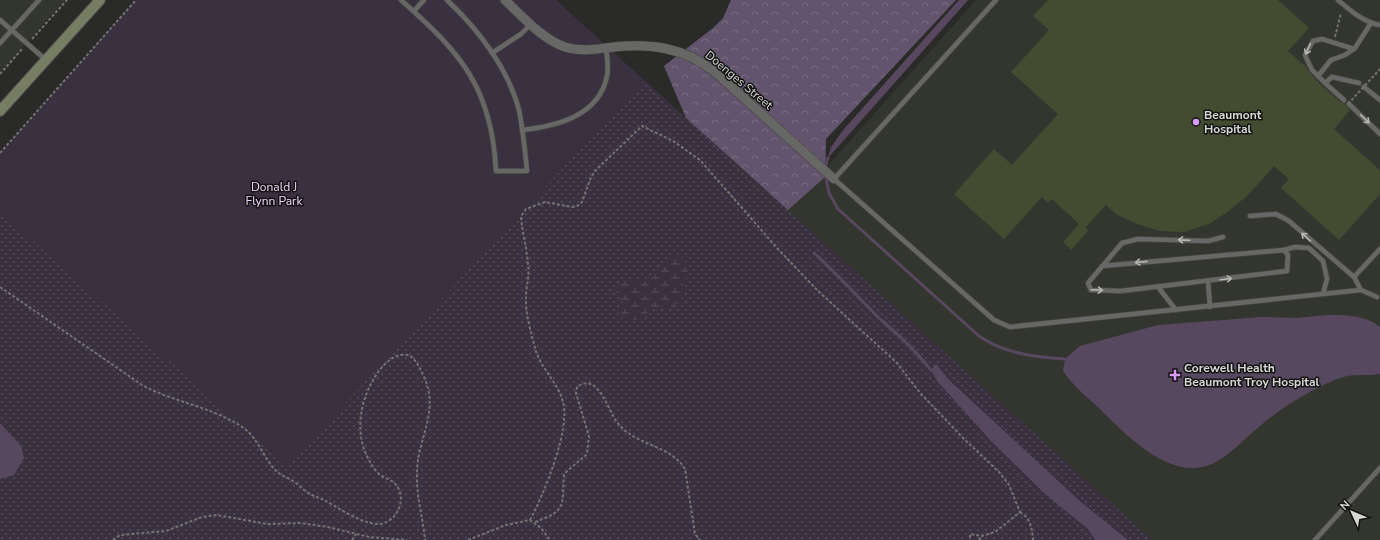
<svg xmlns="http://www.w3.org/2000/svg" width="1380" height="540" viewBox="0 0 1380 540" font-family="'Nunito Sans',sans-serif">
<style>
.built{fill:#33362e}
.grass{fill:url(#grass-dots)}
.forest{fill:url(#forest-crowns)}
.wetland{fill:url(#wetland-marsh)}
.park{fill:#3a3140}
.water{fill:#574860}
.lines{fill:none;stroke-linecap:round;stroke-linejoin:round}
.stream{stroke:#574860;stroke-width:3}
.building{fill:#434b30}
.lane-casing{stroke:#464644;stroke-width:6}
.street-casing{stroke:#464644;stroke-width:10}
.secondary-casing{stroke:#464644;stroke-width:12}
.path{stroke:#727371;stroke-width:2;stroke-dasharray:3 2;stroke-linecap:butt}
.lane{stroke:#676865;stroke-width:4.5}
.street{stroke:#676865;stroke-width:9}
.secondary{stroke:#767d63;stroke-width:10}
.path-bridge{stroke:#727371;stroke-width:2;stroke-dasharray:3 2;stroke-linecap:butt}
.oneway{stroke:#b5b5b3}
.poi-dot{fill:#d79bf9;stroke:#131312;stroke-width:1.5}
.labels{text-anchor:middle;stroke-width:3;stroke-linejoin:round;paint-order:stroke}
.street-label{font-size:12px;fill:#d6d6d5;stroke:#131312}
.poi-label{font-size:12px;font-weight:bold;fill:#d6d6d5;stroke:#131312;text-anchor:start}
.park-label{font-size:12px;fill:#efd6fe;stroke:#131312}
</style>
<defs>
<pattern id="grass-dots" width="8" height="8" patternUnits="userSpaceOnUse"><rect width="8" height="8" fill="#3a3140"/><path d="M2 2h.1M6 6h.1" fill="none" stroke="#564e5b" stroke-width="1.8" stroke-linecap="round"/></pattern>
<pattern id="forest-crowns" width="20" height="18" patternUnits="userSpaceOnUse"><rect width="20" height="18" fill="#63546d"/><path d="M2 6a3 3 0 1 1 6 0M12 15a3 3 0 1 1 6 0" fill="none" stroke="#796c81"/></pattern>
<pattern id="wetland-marsh" width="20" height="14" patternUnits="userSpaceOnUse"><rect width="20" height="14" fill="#3a3140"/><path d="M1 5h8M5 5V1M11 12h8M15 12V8" fill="none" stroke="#564e5b"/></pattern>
</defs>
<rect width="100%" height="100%" fill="#2a2b28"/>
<g class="built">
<polygon points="0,0 65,0 0,72"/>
<polygon points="976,0 1380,0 1380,540 1152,540 788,210"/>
</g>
<polygon class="grass" points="644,80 1152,540 0,540 0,212 281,459 294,458"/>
<polygon class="forest" points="731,0 956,0 826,139 825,177 788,210 686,118 664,66 713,28 723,18"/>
<polygon class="wetland" points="674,253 680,255 688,265 687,275 683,284 685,295 671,309 654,308 637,320 621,318 618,313 622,302 615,289 623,281 652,278"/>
<polygon class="park" points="136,0 556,0 644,80 288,465 0,212 0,154"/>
<g class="water">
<polygon points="959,0 968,0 828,158 831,147 844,129"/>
<path d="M1328,315C1346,315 1365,315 1380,327V374C1369,376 1357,374 1347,376C1322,382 1279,409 1260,426C1245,438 1231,455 1212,464C1171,482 1127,436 1101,410C1087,397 1075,388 1063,371L1065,359L1080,346L1158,325L1262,317L1296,318Z"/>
<polygon points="936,364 949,380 1082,503 1128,540 1095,540 1089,530 1044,493 992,442 938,382 931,370"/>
<polygon points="0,423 21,446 24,458 14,475 0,479"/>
</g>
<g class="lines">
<g class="stream">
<polyline points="825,168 828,158"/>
<path d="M825,173L829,193L838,209L979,336C1005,354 1035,357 1065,359"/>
<path d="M814,253C837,274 857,296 879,318C882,321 885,323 888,326C904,339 918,354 931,370"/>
</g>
</g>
<polygon class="building" points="1048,0 1278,0 1309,28 1288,51 1306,67 1309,72 1322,86 1342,103 1345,103 1350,110 1334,129 1380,170 1380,194 1339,240 1281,188 1289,179 1274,166 1247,196 1226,213 1209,224 1184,232 1160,231 1137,224 1116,214 1106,205 1085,228 1089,230 1071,250 1063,242 1079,224 1052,199 1048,203 1042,197 1004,239 954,194 994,149 1012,165 1058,114 1011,72 1049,30 1033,16"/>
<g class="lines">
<g class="lane-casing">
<g id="lane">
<path d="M401,0C461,53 492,88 496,171H527C525,150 523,130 519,110C508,68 478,29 447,0"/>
<polyline points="996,0 834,179 994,320 1010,327 1361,290 1354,277 1289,221 1276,214 1250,216"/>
<path d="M1338,0C1351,11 1363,22 1380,25"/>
<polyline points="414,11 424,0"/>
<polyline points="0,20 46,60"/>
<polyline points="0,43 39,0"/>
<polyline points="1354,49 1322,39 1313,41 1305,55 1312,70 1325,83 1332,77 1359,83"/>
<polyline points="492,53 521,34 531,24"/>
<polyline points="1318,76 1331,60 1345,55 1355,48 1371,23"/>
<polyline points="1325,83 1344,100"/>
<polyline points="1364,87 1380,100"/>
<polyline points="1349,104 1380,134"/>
<path d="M522,130C557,126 599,116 607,76C609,68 607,57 606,48"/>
<polyline points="1284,250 1295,247 1309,248 1323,261 1327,279 1323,294"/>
<polyline points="1102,266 1284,250 1288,255 1287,271 1121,291 1091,290 1088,283 1122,243 1138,239 1208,241 1223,237"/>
<polyline points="1354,277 1380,249"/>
<polyline points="1208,281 1210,307"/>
<polyline points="1158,287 1176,310"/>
<polyline points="1361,290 1377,297"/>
<polyline points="1315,540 1380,468"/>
</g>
</g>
<g class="street-casing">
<path id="street" d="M505,0C523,17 542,39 565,47C581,52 598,49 614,47C652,43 685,48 715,72L834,179"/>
</g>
<g class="secondary-casing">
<polyline id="secondary" points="0,111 100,0"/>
</g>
<g class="path">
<polyline points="1335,37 1341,13"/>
<polyline points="32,39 67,0"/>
<polyline points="0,74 23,48"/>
<polyline points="0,153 136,0"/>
<path d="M0,287L142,385C175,403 212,406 245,429C258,439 264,458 275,470C281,476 289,478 296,483C300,486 303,490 307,492C312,496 318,497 324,500C339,508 361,524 379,524C385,524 393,519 396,514C401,506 403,496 398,488C394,479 383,479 377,472C352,442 357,401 379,371C387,361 395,353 409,355C417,361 420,368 424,377C440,412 417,439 417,473C416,496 423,517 425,540"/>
<path d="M1020,512C1031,519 1032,528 1033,540"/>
<path d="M530,520C543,496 571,429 563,402C558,382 540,368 535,348C531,332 525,313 526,297C526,286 530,275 528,264C527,248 522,232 521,216L526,209L545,202L572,207L577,206L582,202L591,177L596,170L642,126L673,141L700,160L778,249L817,290L896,362L921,394L964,439L999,472L1009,485L1020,512L995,532L982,536L970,534V540"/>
<path d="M535,522C567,510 562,507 564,474L587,454L589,436L576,393L577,387C598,371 608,411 617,422C634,446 670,444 685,469L695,534L700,540"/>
<polyline points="113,540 120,535 166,531 202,517 217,515 267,524 300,523 328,527 369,537 407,540"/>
<polyline points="352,540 356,534"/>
<polyline points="468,540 506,525 530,520 541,528 550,540"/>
<polyline points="979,540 982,536"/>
</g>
<use href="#lane" class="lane"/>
<use href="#street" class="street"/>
<use href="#secondary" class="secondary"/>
<polyline class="path-bridge" points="1348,104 1380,69"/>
</g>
<defs><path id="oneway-shaft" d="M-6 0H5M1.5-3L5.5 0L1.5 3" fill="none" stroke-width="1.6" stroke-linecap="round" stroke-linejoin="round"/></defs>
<g class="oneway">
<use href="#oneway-shaft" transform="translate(1308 49) rotate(114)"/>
<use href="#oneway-shaft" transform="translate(1365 119) rotate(44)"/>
<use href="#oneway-shaft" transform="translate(1306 237) rotate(-138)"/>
<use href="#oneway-shaft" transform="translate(1184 240) rotate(-178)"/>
<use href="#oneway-shaft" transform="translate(1141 262) rotate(174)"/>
<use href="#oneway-shaft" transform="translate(1226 279) rotate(-7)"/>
<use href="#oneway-shaft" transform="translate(1097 290) rotate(3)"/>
</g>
<g class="poi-dot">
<circle cx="1196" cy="122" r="4"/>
<path d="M1173 369h4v4h4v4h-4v4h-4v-4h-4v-4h4z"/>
</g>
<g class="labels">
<g class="street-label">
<text transform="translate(739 80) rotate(40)" y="4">Doenges Street</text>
</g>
<g class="poi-label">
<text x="1204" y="119">Beaumont<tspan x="1204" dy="14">Hospital</tspan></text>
<text x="1184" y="372">Corewell Health<tspan x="1184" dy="14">Beaumont Troy Hospital</tspan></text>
</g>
<g class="park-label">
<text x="274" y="191">Donald J<tspan x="274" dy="14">Flynn Park</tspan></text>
</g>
</g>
<g transform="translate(1352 512) rotate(314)" stroke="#131312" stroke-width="3" paint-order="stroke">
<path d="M0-3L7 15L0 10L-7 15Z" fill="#d6d6d5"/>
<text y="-6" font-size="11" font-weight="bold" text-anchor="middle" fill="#d6d6d5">N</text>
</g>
</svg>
